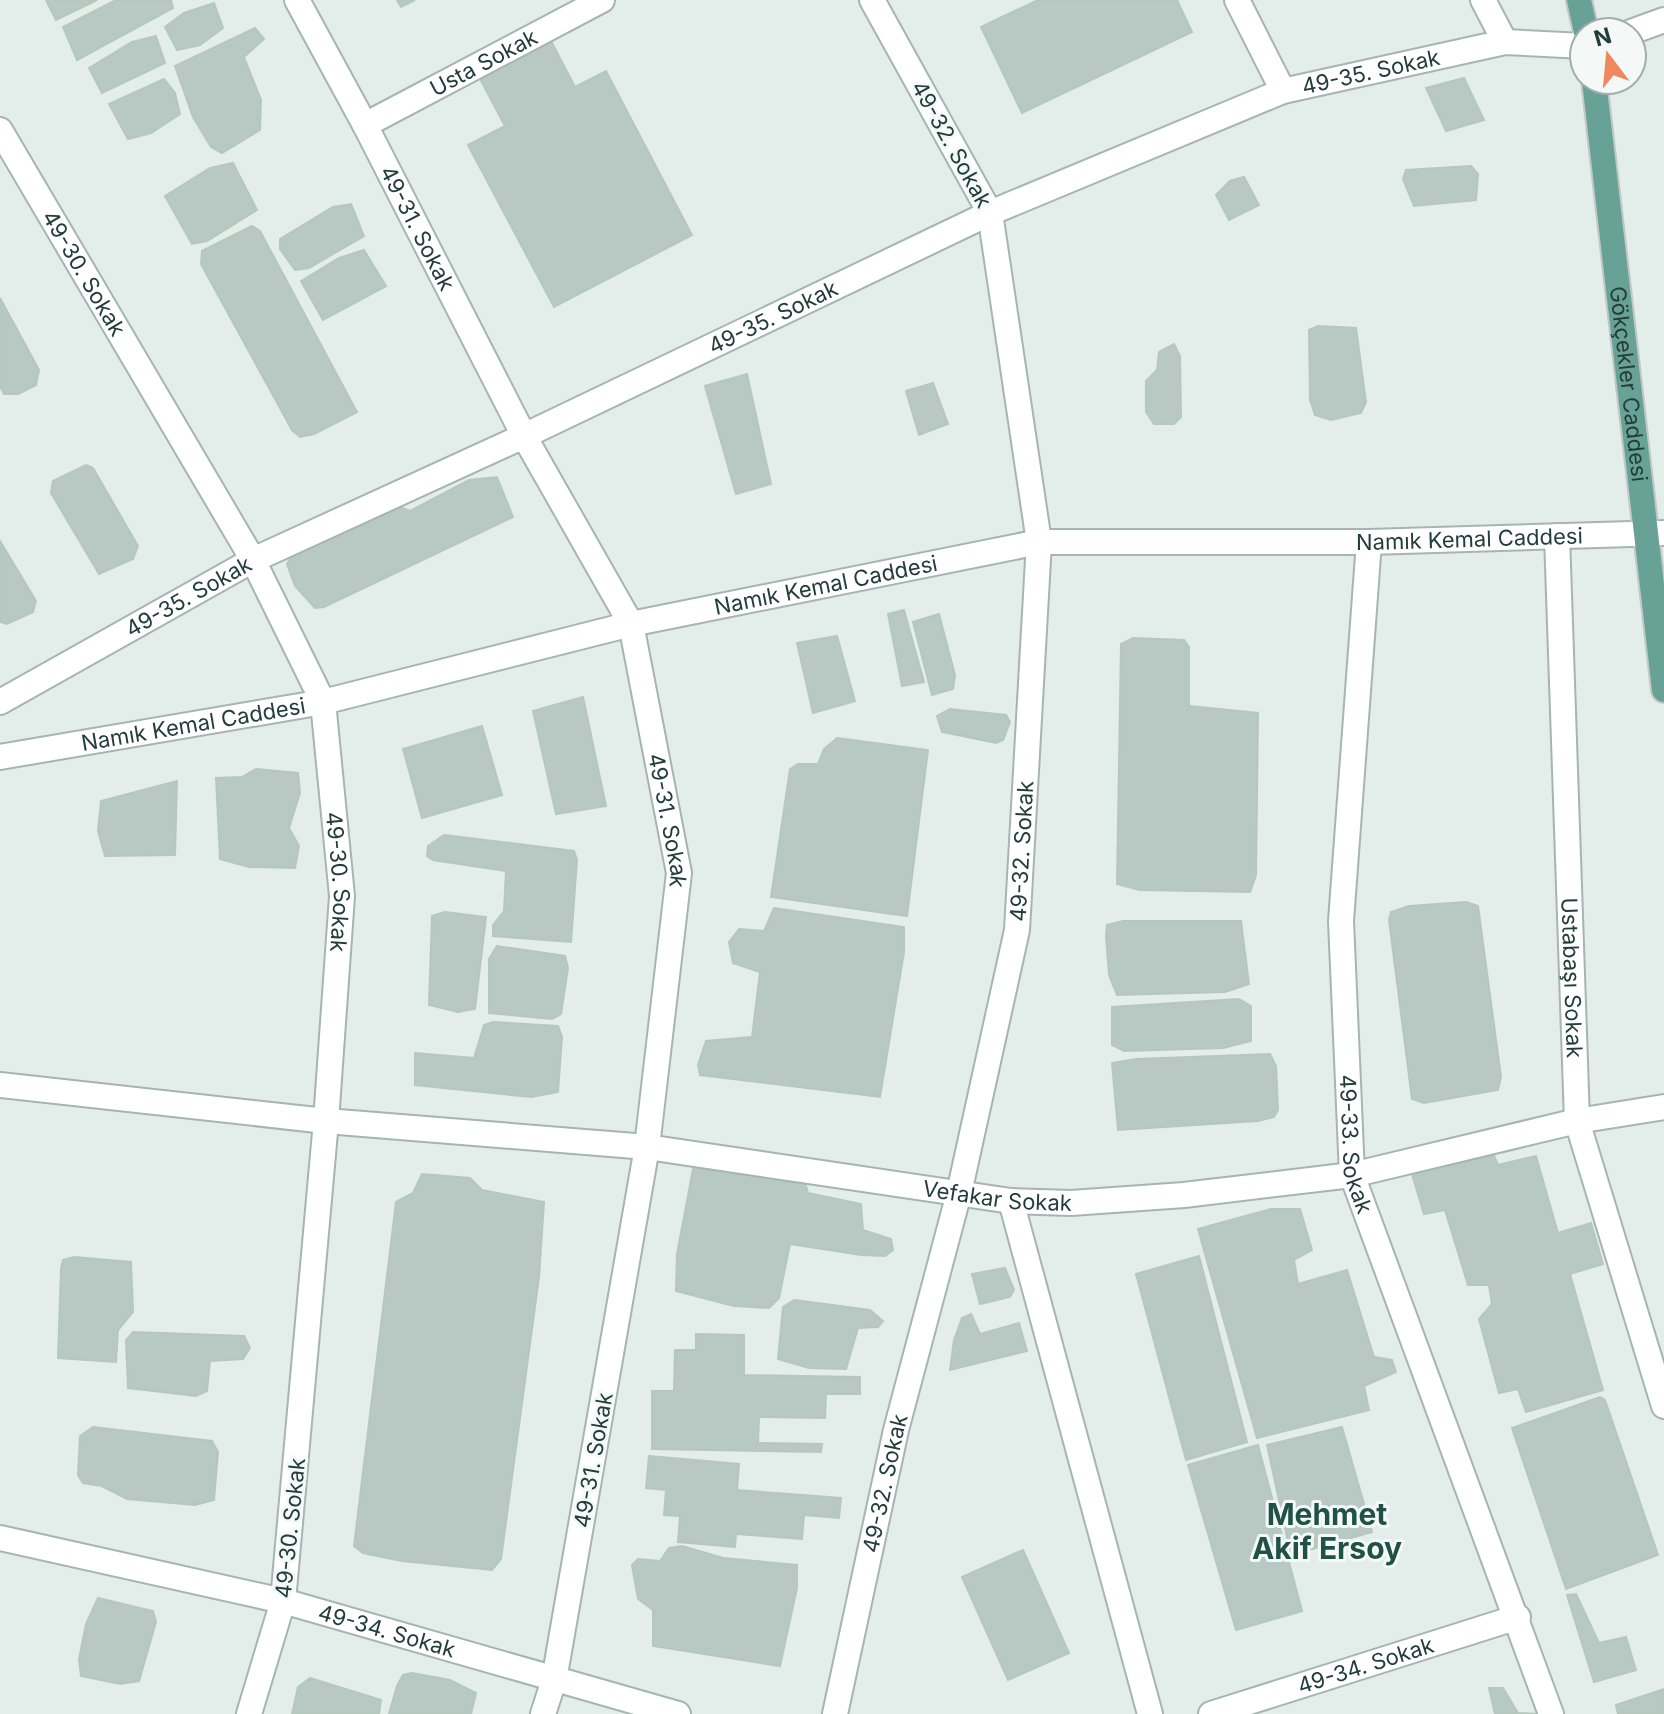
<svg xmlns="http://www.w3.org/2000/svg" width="1664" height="1714" viewBox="0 0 1664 1714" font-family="Inter,sans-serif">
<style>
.building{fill:#b8c8c2;stroke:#b6c7c0;stroke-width:2}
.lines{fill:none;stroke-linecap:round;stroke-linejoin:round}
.minor-casing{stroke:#a6b5b0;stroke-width:28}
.major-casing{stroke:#c1c9c7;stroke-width:28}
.minor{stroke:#fff;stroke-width:24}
.major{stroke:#68a296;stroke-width:24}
.labels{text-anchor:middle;stroke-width:6;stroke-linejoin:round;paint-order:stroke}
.street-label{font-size:22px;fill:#233e38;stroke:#f4f9f7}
.district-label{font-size:30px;font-weight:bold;fill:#1f5147;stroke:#f4f9f7}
</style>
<rect width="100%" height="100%" fill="#e3ede9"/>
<g class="building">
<polygon points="46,0 97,0 56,20"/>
<polygon points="116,0 171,0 173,8 77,60 63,27"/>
<polygon points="397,0 415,0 401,7"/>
<polygon points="1038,0 1177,0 1192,32 1022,113 981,27"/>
<polygon points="214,3 223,28 200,45 177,50 165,27 184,13"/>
<polygon points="255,28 264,39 244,57 261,100 260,130 222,153 211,147 193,117 175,66"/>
<polygon points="156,36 165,63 102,93 89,68 132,42"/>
<polygon points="550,39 575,87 606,71 692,235 554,307 468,145 505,126 479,77"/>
<polygon points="1464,78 1484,120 1446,131 1426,88"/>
<polygon points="164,79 175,93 180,114 151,133 128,139 109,104"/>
<polygon points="233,163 257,210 207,241 192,244 165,196 210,168"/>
<polygon points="1471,166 1478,174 1476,200 1414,206 1403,179 1406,170"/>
<polygon points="1244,177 1259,205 1229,220 1216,195 1230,181"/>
<polygon points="351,204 364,236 309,268 295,270 280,249 280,239 333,207"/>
<polygon points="252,226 260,231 357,412 314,434 300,437 292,430 201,264 202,251"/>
<polygon points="364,250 386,286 323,320 301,281 339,258"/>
<polygon points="0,298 39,370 36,385 18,394 4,394 0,386"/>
<polygon points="1318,326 1356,328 1366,402 1361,413 1331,420 1315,415 1310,400 1309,330"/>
<polygon points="1174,344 1180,356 1181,417 1174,424 1154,424 1146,412 1146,381 1157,370 1159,352"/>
<polygon points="747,374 771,484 736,494 705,386"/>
<polygon points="933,383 948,424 919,435 906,391"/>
<polygon points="86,465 93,468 138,546 133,559 99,574 51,493 53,481"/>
<polygon points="497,477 513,517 324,607 315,608 295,586 287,564 292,555 393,504 410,511 469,480"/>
<polygon points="0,541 36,601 33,612 7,624 0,622"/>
<polygon points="904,610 924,682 902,686 888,614"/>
<polygon points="939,614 955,675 953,689 932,695 913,622"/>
<polygon points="837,636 855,701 813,713 797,643"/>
<polygon points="1133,638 1184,640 1189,647 1189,706 1258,713 1256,875 1250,892 1140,890 1117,884 1121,644"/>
<polygon points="583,697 606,806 556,814 533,711"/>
<polygon points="950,709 1006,715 1010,722 1003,740 996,743 942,732 937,716"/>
<polygon points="482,726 502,795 422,818 403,749"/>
<polygon points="837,738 928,750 907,916 771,897 790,769 798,764 818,764 824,749"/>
<polygon points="256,769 298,773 300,793 289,828 299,846 295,868 249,867 220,859 216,778 242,777"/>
<polygon points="177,781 175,855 105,856 98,831 101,801"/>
<polygon points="444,835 574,851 577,860 571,942 493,936 493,925 504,911 506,871 433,860 427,856 428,846"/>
<polygon points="1466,902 1478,906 1501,1077 1498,1090 1424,1103 1412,1099 1389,920 1391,912 1409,906"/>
<polygon points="774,908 904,927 904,952 880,1097 700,1075 698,1065 706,1041 752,1037 760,972 733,963 729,942 739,929 764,931"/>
<polygon points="445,912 486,917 475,1009 458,1012 429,1005 432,916"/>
<polygon points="1123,921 1241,921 1249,984 1225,992 1117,995 1109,975 1106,936 1107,925"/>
<polygon points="497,946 565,956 568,968 561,1014 552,1019 489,1013 489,959"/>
<polygon points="1239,999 1251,1006 1251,1041 1223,1048 1124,1051 1112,1045 1112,1007"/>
<polygon points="493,1022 558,1026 562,1037 558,1092 531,1097 415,1085 415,1053 474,1058 484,1025"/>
<polygon points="1270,1054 1276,1066 1278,1110 1274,1117 1258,1121 1118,1130 1112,1063 1136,1059"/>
<polygon points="1492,1151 1498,1165 1536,1156 1558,1233 1591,1223 1603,1264 1570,1274 1603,1390 1526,1412 1518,1389 1499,1393 1479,1319 1492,1304 1489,1285 1468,1285 1445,1210 1424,1214 1411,1171"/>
<polygon points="704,1158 802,1172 808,1193 861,1204 863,1230 891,1239 893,1250 885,1256 861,1255 790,1244 779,1298 769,1308 734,1306 676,1291 677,1254 693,1169"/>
<polygon points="422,1174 470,1178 482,1190 544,1202 539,1277 501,1559 492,1570 402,1561 363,1553 354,1546 396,1202 413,1193"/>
<polygon points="1271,1209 1300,1209 1312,1250 1294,1260 1298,1284 1347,1270 1374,1357 1392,1360 1396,1372 1364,1386 1369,1410 1257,1438 1198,1229"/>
<polygon points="1199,1256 1247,1442 1186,1460 1136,1274"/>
<polygon points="74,1257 131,1262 133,1312 118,1330 116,1362 58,1358 61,1269 63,1260"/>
<polygon points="1005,1268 1014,1290 1010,1297 980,1304 972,1274"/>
<polygon points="794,1300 870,1310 883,1321 878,1327 858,1328 846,1369 809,1368 778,1359 783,1307"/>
<polygon points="971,1314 980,1334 1019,1323 1027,1351 950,1370 954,1340 962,1318"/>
<polygon points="133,1332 244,1336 250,1348 243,1359 210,1361 207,1391 196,1396 128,1388 126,1340"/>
<polygon points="696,1334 744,1335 744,1375 860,1377 860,1394 826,1394 825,1418 759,1417 758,1443 822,1444 821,1452 652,1449 652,1391 674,1391 675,1350 696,1350"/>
<polygon points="1600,1397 1605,1400 1658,1555 1566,1589 1512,1428"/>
<polygon points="93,1427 212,1441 218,1452 214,1500 195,1505 127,1499 102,1486 83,1483 78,1475 80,1436"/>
<polygon points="1342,1427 1372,1532 1291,1555 1267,1445"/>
<polygon points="1258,1445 1302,1611 1236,1630 1188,1465"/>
<polygon points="649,1456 739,1464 737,1490 841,1498 839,1518 804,1515 802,1539 736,1534 735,1547 678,1542 680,1516 664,1515 666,1490 646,1488"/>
<polygon points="682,1546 723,1558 797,1565 797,1588 780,1666 653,1646 653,1610 638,1599 632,1565 638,1559 660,1561 669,1548"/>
<polygon points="1023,1550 1069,1653 1008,1680 962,1577"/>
<polygon points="1576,1594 1599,1643 1626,1637 1636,1670 1594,1682 1567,1595"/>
<polygon points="98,1598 153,1611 156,1622 139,1681 120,1684 81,1676 79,1659 86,1624"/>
<polygon points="412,1673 450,1680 476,1693 471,1714 389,1714 397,1686 403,1675"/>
<polygon points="310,1678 381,1700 379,1714 292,1714 298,1687"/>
<polygon points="1489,1688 1503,1688 1518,1713 1540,1714 1495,1714"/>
<polygon points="1664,1689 1664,1714 1618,1714 1616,1705"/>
</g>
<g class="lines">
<g class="minor-casing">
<g id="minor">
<path id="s1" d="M297,0L365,125L524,436L631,624L679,873L647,1147L554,1680L543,1714"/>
<polyline points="1237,0 1283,91"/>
<polyline points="1483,0 1505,42"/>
<polyline points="1631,32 1664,20"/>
<path id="s2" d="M365,125L602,0"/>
<path id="s3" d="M0,130L253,560L323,702L342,896L326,1121L283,1601L249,1714"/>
<path id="s4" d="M1557,536L1577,1121L1664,1406"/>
<path id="s5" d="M1369,542L1341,921L1352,1175L1551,1714"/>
<path id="s6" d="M0,702L253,560L524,436L990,213L1283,91L1505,42L1584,46"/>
<path id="s7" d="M0,757L323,702L631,624L1039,542H1369L1664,533"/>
<path id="s8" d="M0,1085L326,1121L647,1147L1011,1201L1071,1203L1184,1195L1352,1175L1577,1121L1664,1107"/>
<polyline points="1011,1201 1150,1714"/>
<path id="s9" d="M0,1538L283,1601L678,1714"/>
<path id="s10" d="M835,1714L896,1430L959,1193L1017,930L1039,542L990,213L872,0"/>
<path id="s11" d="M1211,1714L1518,1617"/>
</g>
</g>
<g class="major-casing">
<g id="major">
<polyline points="1579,0 1586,32"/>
<path id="s12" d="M1594,80L1664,690"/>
</g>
</g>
<use href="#minor" class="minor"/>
<use href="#major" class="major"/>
</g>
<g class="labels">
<g class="street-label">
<text dy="8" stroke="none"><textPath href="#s2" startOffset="134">Usta Sokak</textPath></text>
<text dy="8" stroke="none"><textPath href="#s6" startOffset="1512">49-35. Sokak</textPath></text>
<text transform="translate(952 144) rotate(61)" y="8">49-32. Sokak</text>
<text dy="8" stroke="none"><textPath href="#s1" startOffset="258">49-31. Sokak</textPath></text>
<text dy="8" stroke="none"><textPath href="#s3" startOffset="166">49-30. Sokak</textPath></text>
<text dy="8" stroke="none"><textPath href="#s6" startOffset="864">49-35. Sokak</textPath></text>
<text dy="8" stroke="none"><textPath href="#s12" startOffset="306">Gökçekler Caddesi</textPath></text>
<text dy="8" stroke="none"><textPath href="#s7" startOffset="1492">Namık Kemal Caddesi</textPath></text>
<text dy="8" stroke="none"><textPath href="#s7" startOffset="844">Namık Kemal Caddesi</textPath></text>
<text dy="8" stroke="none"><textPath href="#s6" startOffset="216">49-35. Sokak</textPath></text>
<text dy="8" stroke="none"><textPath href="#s7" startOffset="196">Namık Kemal Caddesi</textPath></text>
<text dy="8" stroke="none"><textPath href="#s1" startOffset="908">49-31. Sokak</textPath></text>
<text dy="8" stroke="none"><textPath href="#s10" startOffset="884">49-32. Sokak</textPath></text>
<text dy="8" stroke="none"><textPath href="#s3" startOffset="838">49-30. Sokak</textPath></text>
<text dy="8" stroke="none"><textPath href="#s4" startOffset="442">Ustabaşı Sokak</textPath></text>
<text dy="8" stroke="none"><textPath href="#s5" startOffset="604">49-33. Sokak</textPath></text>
<text dy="8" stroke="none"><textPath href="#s8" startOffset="1004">Vefakar Sokak</textPath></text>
<text transform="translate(593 1460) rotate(-80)" y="8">49-31. Sokak</text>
<text dy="8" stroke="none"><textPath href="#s10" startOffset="236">49-32. Sokak</textPath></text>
<text transform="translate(290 1528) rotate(-84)" y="8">49-30. Sokak</text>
<text dy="8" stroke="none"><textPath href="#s9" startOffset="398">49-34. Sokak</textPath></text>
<text dy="8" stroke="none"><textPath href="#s11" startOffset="162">49-34. Sokak</textPath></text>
</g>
<g class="district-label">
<text x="1327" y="1525">Mehmet<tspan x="1327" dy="34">Akif Ersoy</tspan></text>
</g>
</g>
<g transform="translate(1608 56) rotate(344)"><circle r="38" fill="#f4f9f7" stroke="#a0aeab" stroke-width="2"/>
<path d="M0-6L14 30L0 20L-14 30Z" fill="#f1885d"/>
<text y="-12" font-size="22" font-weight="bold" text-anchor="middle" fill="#233e38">N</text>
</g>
</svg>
